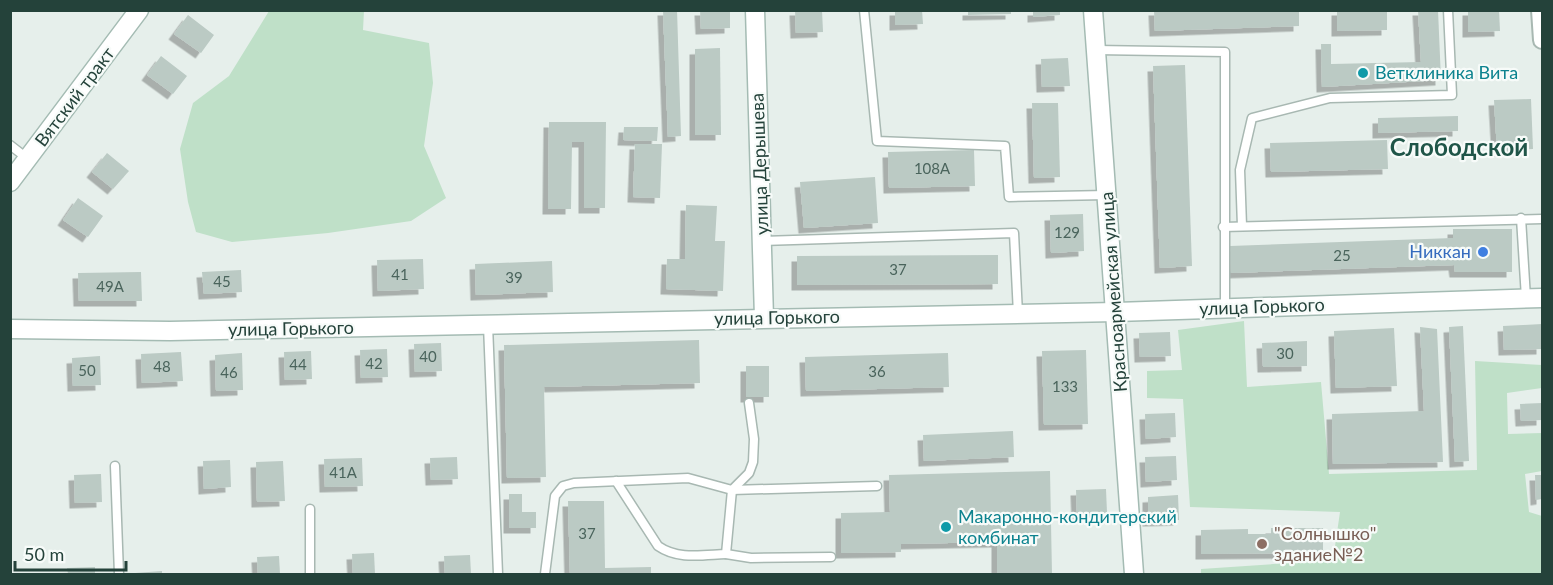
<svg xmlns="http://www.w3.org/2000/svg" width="1553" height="585" viewBox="0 0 1553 585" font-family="Lato,sans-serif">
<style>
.green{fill:#bfe0c8}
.building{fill:#bbcac4;filter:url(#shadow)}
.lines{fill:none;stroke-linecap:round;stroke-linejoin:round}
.lane-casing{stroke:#a8b8b2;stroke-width:11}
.street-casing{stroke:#a8b8b2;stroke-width:20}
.secondary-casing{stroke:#a4bbb3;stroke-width:21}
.lane{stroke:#fff;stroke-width:8}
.street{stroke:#fff;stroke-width:16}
.secondary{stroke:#fff;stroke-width:18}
.culture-dot{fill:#0f9aa8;stroke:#f7fbf9;stroke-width:2}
.shop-dot{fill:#3f7fe0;stroke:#f7fbf9;stroke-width:2}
.education-dot{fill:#8d6e63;stroke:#f7fbf9;stroke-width:2}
.labels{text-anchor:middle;stroke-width:4.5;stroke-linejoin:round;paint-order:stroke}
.number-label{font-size:15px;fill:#4a645c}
.culture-label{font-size:18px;fill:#0d838f;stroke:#f7fbf9;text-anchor:start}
.street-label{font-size:18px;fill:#24423a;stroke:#f7fbf9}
.shop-label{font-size:18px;fill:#366cbe;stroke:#f7fbf9;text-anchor:end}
.education-label{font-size:18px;fill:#785e54;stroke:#f7fbf9;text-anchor:start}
.district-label{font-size:24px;font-weight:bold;fill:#1f5548;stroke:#f7fbf9}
</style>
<defs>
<filter id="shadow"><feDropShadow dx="-5.5" dy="5.5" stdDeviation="0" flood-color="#0004"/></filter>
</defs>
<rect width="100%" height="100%" fill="#e6efeb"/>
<g class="green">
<polygon points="269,11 364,11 363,30 429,43 433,83 424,146 446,198 411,221 328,233 232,242 196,232 188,202 180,149 193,103 229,76"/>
<polygon points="1244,321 1247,387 1321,382 1329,474 1477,470 1475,361 1542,365 1542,388 1507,393 1508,434 1542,433 1542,471 1525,474 1529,512 1542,516 1542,574 1201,574 1201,569 1333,560 1340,512 1190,507 1183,399 1147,398 1147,371 1182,370 1178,330"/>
</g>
<g class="building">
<polygon points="663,10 677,10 681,136 668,137"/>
<polygon points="700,10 730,10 730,28 701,29"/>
<polygon points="795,10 822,10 823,32 796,33"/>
<polygon points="895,10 922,10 923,24 895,25"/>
<polygon points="968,10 1011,10 1011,14 968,15"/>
<polygon points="1033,10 1060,10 1060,15 1033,17"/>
<polygon points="1154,10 1299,10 1299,26 1155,31"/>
<polygon points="1337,10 1387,10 1387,30 1337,31"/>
<polygon points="1418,10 1438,10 1441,80 1322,87 1321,44 1331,44 1331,64 1421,62"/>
<polygon points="1468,10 1499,10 1500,31 1468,32"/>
<polygon points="188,15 214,35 201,53 174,34"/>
<polygon points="720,48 721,135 695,135 695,49"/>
<polygon points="161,56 187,76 173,94 147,75"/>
<polygon points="1068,58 1070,86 1042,87 1041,59"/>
<polygon points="1185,65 1192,266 1160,268 1153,66"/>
<polygon points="1531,99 1533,149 1497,151 1494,100"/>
<polygon points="1032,103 1058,103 1060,177 1034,178"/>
<polygon points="1458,116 1458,131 1378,133 1378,118"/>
<polygon points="549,122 606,122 605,208 584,208 584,142 572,142 571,209 548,209"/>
<polygon points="624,127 658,127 657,141 623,140"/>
<polygon points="1387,140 1388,169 1271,172 1270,143"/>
<polygon points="635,144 662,144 660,198 633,197"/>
<polygon points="974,150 975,186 889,188 888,152"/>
<polygon points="107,153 129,171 113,189 92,172"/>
<polygon points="875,177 878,223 804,228 800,182"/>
<polygon points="78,198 103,216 88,237 63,220"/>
<polygon points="686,205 717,206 715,241 725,241 723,291 666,289 667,259 685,259"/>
<polygon points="1083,214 1084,251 1051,253 1050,215"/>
<polygon points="1453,229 1512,229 1512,272 1455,272 1454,265 1231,273 1230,246 1453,238"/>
<polygon points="998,255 998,284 797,285 797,256"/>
<polygon points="423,259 424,289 378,291 377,260"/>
<polygon points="552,261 553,292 476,295 475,264"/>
<polygon points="241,270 242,292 204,294 202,272"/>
<polygon points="141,272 142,301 79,301 78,273"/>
<polygon points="1542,324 1542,349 1504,350 1503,326"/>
<polygon points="1463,326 1469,461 1455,462 1449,327"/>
<polygon points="1420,327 1437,329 1443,462 1333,464 1332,414 1424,411"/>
<polygon points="1394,328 1397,386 1336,388 1334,331"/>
<polygon points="1170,332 1171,356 1140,357 1139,333"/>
<polygon points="699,340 700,383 544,387 546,477 507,478 504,345"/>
<polygon points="1307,341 1307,366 1263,367 1262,343"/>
<polygon points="441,343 442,371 415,372 414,344"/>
<polygon points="387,349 388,377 361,378 360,350"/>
<polygon points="1086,350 1088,424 1044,425 1042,351"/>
<polygon points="311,351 312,379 285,380 284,352"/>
<polygon points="181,352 183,381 142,383 141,354"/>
<polygon points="242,353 243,390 216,391 215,355"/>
<polygon points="948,353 949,387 806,391 805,357"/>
<polygon points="100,356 101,385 73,386 72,358"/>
<rect x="746" y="366" width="23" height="31"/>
<polygon points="1542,403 1542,420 1521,421 1520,404"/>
<polygon points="1175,413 1176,437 1146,439 1145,414"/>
<polygon points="1013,431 1014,457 924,461 923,435"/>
<polygon points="1176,456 1177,480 1146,482 1145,457"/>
<polygon points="457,457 458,479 431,480 430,458"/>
<polygon points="362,458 363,486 325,487 324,459"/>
<polygon points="230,460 231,487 204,489 203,461"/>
<polygon points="283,461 285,501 257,502 256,462"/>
<polygon points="1050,471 1052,574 997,574 997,542 901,544 901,552 841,553 841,513 890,512 889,475"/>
<polygon points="101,474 102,502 75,503 74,475"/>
<polygon points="1535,475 1542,475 1542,499 1536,500"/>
<polygon points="1106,489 1107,513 1077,514 1076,490"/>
<polygon points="509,494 522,494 522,512 536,512 536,528 509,528"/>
<polygon points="1178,495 1179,520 1148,521 1148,497"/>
<polygon points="568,501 604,501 605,568 651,567 651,574 570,574"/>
<polygon points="1271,528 1323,528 1323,553 1201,554 1201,530 1248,529 1248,534 1271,534"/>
<polygon points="374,553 375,574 353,574 352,554"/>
<polygon points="470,555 471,574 445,574 444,556"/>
<polygon points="279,556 280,574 258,574 257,557"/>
<polygon points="95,567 95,574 68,574 67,568"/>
<polygon points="162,571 162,574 135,574 135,573"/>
</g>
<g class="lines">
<g class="lane-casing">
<g id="lane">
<polyline points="864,10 877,141 1005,146 1009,197 1107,195"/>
<polyline points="1096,50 1225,52 1225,308"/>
<polyline points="10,145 28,159"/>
<polyline points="1521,218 1526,298"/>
<polyline points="1242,226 1240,170 1252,118 1330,98 1452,95 1448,10"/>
<polyline points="1223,227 1542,219"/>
<polyline points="762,241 1014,233 1018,314"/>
<polyline points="488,325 498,574"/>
<polyline points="115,466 119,574"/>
<path d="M616,481L658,546C678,560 702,555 726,554L732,490L749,473L753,462L754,439L749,403"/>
<polyline points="726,554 751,558 831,557"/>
<polyline points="310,574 310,509"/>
<polyline points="545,574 555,496 563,486 574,483 688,478 732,490 877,486"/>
</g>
</g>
<g class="street-casing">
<polyline id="street" points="1540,10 1542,40"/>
</g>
<g class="secondary-casing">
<g id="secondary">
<polyline points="755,10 764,318"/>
<polyline points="1093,10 1134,574"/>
<polyline points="10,182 139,10"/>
<polyline points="10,329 170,331 1116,312 1542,298"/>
</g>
</g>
<use href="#lane" class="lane"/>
<use href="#street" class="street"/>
<use href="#secondary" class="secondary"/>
</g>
<g class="culture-dot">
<circle cx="1363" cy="73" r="6"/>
<circle cx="946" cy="527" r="6"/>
</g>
<circle class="shop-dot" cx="1483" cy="252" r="6"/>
<circle class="education-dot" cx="1262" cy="544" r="6"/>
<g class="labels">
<g class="number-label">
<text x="932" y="174">108А</text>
<text x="1067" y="238">129</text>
<text x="1342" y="261">25</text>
<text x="898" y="275">37</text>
<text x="400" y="280">41</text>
<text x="514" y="283">39</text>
<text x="222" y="287">45</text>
<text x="110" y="292">49А</text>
<text x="1285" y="359">30</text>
<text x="428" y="362">40</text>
<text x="374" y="369">42</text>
<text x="298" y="370">44</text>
<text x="162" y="372">48</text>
<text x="87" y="376">50</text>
<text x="877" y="377">36</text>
<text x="229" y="378">46</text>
<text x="1065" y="392">133</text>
<text x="343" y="478">41А</text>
<text x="587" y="539">37</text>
</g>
<g class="culture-label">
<text x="1375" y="79">Ветклиника Вита</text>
<text x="958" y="523">Макаронно-кондитерский<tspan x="958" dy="21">комбинат</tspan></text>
</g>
<g class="street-label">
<text transform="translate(75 97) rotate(-53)" y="6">Вятский тракт</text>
<text transform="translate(760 164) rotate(-92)" y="6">улица Дерышева</text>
<text transform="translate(1114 292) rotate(-94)" y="6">Красноармейская улица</text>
<text transform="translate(1262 307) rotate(-2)" y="6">улица Горького</text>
<text transform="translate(777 318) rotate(-1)" y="6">улица Горького</text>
<text transform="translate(291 329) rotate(-1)" y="6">улица Горького</text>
</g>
<g class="shop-label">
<text x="1471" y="258">Никкан</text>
</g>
<g class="education-label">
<text x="1274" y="540">"Солнышко"<tspan x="1274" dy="21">здание№2</tspan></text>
</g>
<g class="district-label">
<text x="1459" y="156">Слободской</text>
</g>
</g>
<rect width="1553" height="585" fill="none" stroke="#24423a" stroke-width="24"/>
<path d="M15 561v9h111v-9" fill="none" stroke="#24423a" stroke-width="3"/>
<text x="24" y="561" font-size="18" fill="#24423a" stroke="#f7fbf9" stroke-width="4.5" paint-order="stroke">50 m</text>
</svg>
